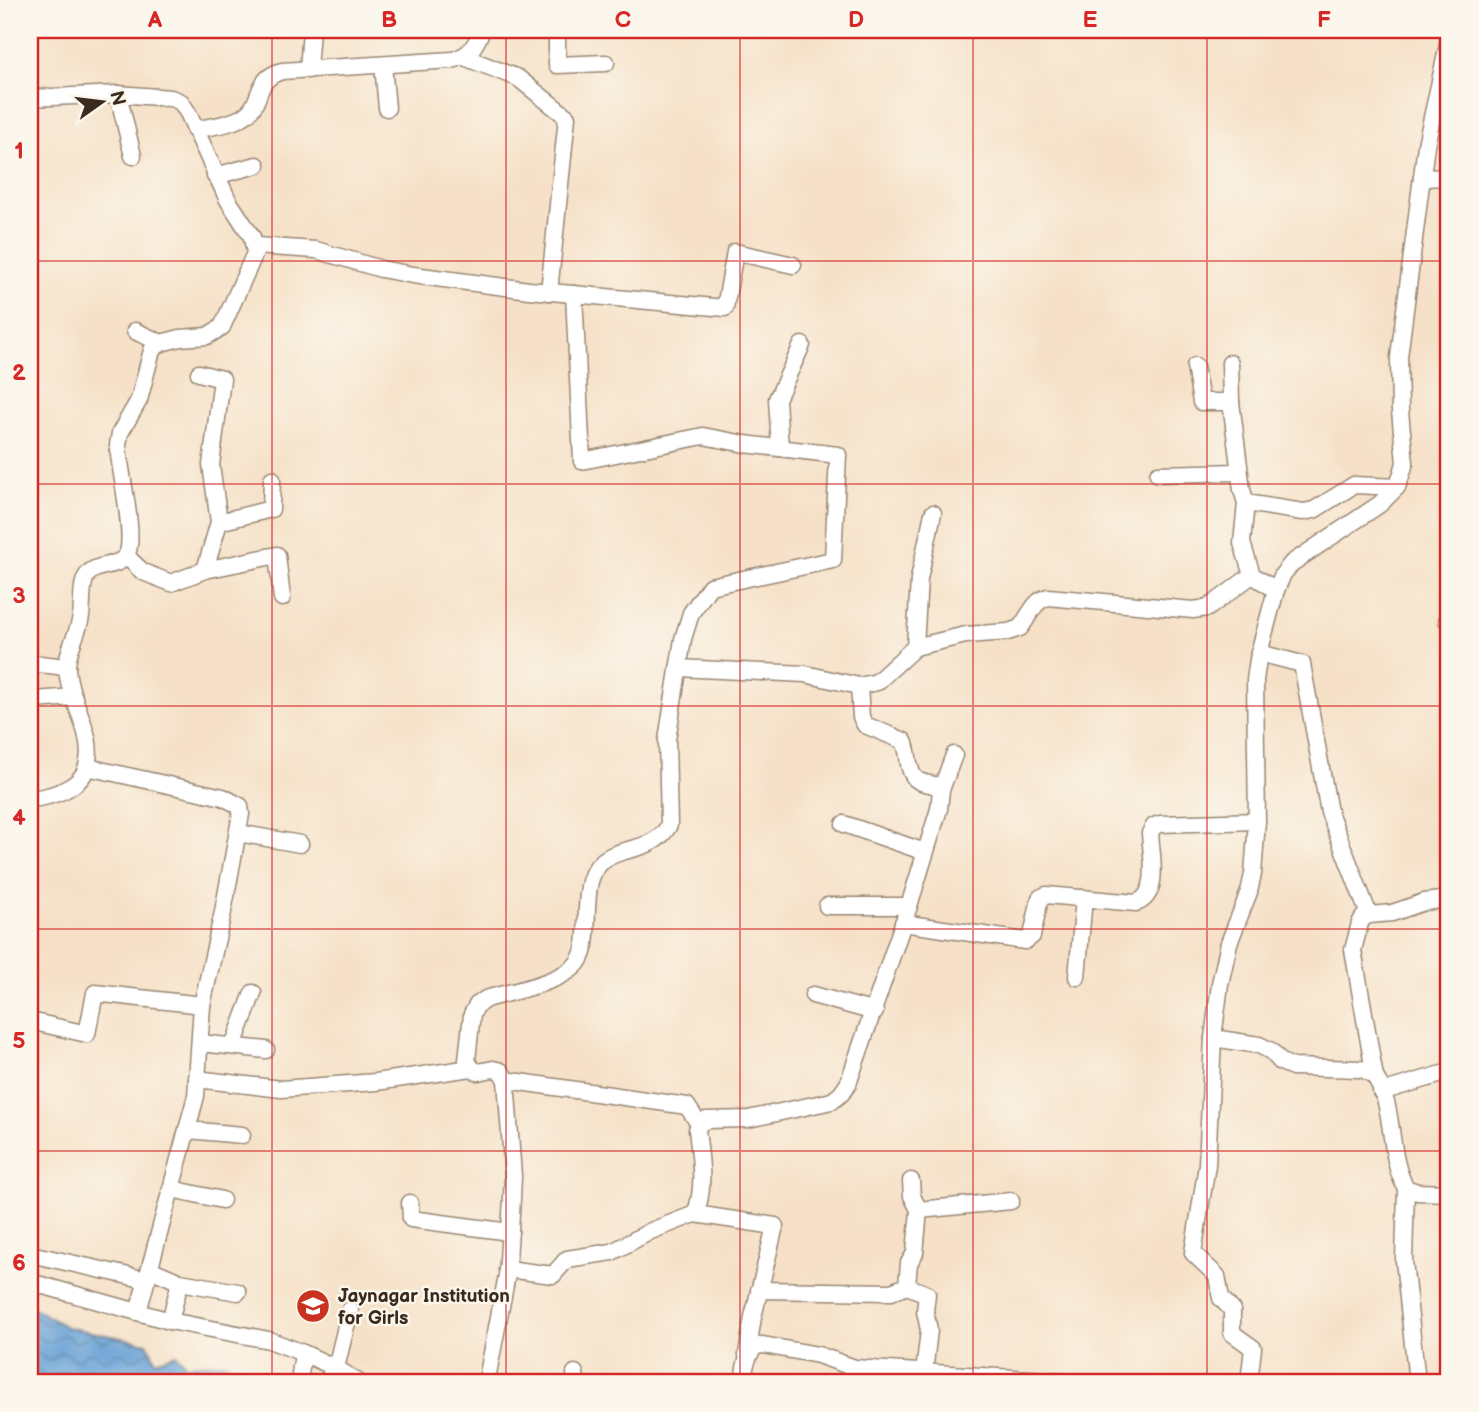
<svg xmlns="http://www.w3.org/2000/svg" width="1479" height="1412" viewBox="0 0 1479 1412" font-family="'Balsamiq Sans',sans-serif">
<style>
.water{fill:url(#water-waves);stroke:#50657a;stroke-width:2}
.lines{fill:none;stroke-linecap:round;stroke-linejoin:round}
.minor-casing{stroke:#988673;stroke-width:19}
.minor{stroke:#fff;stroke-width:16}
.grid{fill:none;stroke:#d62828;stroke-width:2;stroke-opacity:0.55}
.labels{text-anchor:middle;stroke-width:5;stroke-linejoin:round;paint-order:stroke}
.poi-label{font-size:19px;font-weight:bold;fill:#3b2a1e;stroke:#fbf7ec;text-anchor:start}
.neatline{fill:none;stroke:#d62828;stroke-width:2.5}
.grid-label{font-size:23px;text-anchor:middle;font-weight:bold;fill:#d62828}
</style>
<defs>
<pattern id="water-waves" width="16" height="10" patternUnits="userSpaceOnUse" patternTransform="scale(1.75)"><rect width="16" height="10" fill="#66a0d5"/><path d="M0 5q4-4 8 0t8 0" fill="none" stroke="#5583ac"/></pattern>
</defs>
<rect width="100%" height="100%" fill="#fbf7ec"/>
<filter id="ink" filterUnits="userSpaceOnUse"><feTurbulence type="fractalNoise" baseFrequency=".0143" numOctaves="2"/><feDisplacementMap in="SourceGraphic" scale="14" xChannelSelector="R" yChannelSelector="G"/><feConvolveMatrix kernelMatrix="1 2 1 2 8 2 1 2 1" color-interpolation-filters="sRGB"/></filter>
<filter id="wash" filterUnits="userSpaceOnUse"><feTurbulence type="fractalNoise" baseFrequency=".00686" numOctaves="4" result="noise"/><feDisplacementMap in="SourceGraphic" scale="28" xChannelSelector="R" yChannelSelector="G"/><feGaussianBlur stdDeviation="1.57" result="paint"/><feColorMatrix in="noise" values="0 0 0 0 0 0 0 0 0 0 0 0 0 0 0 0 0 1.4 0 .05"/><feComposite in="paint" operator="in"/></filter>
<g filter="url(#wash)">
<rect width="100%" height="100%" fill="#f6e1c8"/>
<polygon class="water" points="30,1306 66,1327 147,1343 156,1361 176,1354 186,1365 227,1362 252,1379 251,1382 30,1382"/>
</g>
<g filter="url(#ink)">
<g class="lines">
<g class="minor-casing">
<g id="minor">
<polyline points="557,30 557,65 606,63"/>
<polyline points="464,57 518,78 567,117 549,292"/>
<polyline points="383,65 387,108"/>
<polyline points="308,70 311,30"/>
<polyline points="118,94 133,156"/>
<path d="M30,98L118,94L171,98L181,102L188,113L228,200L252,237L255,253L222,327L207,336L180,338L161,343L152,350L139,400L120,433L118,445C119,468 137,540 126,556C118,568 97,563 88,574C80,583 83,604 81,616C79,633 67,649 67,667C68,700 96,733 87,766C81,789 50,797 30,799"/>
<path d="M195,130C210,126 231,125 244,116C264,103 253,79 282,71L452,60C470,56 475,46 482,30"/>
<polyline points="215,176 257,165"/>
<polyline points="1422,178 1449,177"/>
<polyline points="255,246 316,250 381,269 413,275 529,290 725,308 735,252 793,265"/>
<polyline points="135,331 161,343"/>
<polyline points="1230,363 1231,402 1242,490 1246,503 1303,512 1314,510 1354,485 1397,487"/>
<polyline points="1195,366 1201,402 1231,402"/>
<polyline points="199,373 222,379 211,465 219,522"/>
<polyline points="780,448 777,399 802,345"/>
<polyline points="1158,474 1239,472"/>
<polyline points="1246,503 1242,543 1252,575"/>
<polyline points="126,556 143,572 171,583 205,570 219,522 271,509 272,479"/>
<polyline points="205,570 277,555 282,598"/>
<polyline points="1447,620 1449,620"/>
<polyline points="915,647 919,579 933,513"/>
<polyline points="1259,653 1302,664 1329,812 1369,915"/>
<polyline points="30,663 67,667"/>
<polyline points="678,668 805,674 859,686"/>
<polyline points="35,700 74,697"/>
<polyline points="87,767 223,797 240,806 241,814 223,912 202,1005 196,1096 138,1312"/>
<polyline points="941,790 954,755"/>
<polyline points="844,824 925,852"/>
<polyline points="238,833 300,844"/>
<polyline points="827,906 909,906"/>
<path d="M903,923L1025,941L1032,936L1040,898L1046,895L1136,903C1161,895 1151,854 1150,833L1154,826L1160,824L1257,821"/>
<polyline points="1077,977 1084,898"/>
<polyline points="813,995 875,1012"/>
<polyline points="30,1021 87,1034 95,993 202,1005"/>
<path d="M1213,1038L1259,1045L1271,1051L1281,1062L1293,1067L1361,1069C1366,1071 1372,1073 1375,1077C1396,1107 1387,1156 1406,1188L1417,1192L1449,1193"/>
<polyline points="200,1043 266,1050"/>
<polyline points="233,1046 253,993"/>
<polyline points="1375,1077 1353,950 1360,923 1363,918 1369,915 1392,913 1424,902 1449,899"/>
<polyline points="197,1079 281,1089 376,1082 471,1068"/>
<polyline points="506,1080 687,1106 699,1124"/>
<polyline points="1381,1092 1449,1072"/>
<polyline points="188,1130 242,1135"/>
<polyline points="911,1181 912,1196 919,1210 915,1253 909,1263 907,1286 927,1294 925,1311 929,1330 924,1373"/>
<polyline points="1406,1188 1404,1261 1417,1382"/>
<polyline points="172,1189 222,1200"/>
<polyline points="410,1203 411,1219 510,1232"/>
<polyline points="919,1210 1011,1201"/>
<polyline points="695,1214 775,1226 753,1317 747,1355"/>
<polyline points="30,1254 147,1280"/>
<polyline points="150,1269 180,1282 238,1292"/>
<path d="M507,1269L553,1275L567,1259L612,1252L651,1231L695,1214C706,1189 700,1156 697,1130L699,1124L706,1120L748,1119L832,1101L841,1094L848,1084L909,906L939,809L941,790C934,781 924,786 916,779C906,769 910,753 904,741L865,725L861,717L859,686L877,682L915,647L966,635L1008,632L1020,628C1030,616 1033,601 1048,597L1193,610L1208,608L1252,575L1276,590"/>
<polyline points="30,1282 170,1321 269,1340 303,1353 299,1382"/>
<polyline points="759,1290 891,1292 907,1286"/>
<polyline points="170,1321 180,1282"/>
<polyline points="303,1353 336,1368 358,1382"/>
<polyline points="575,1373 576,1382"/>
<polyline points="326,1382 336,1368 350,1310"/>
<path d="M490,1382L488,1374L507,1275L512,1199L513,1176L506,1080L501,1071L493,1069L478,1072L471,1068L467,1060L472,1014L477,1005L486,999C509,992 566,982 579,961C588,947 586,924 587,908C588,894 588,878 597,867C615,843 652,856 669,825L667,740L683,639L691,613L710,586L833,560L838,455L745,444L703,436L582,461L574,294"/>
<path d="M744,1382C744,1368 746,1358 755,1346L763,1345L818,1355L855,1368L1061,1381"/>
<polyline points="1249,1382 1253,1348 1232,1333 1232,1310 1221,1298 1217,1276 1193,1253 1207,1165 1213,1038 1220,984 1229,943 1249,892 1253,874 1257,821 1255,680 1259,653 1276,590 1283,574 1292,563 1380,504 1397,487 1401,476 1405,463 1400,411 1399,357 1426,145 1449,40"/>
</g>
</g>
<use href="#minor" class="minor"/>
</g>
</g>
<path class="grid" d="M272,30V1382M506,30V1382M740,30V1382M973,30V1382M1207,30V1382M30,261H1449M30,484H1449M30,706H1449M30,929H1449M30,1151H1449"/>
<defs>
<g id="school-disc" transform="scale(1.75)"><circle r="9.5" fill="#c8321e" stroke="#fbf7ec"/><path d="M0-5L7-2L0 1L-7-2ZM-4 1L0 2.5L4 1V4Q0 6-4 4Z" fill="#fff"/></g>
</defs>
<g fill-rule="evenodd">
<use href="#school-disc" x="313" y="1306"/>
</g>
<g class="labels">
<g class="poi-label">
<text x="338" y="1302">Jaynagar Institution<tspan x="338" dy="22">for Girls</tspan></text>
</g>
</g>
<rect width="1479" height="1412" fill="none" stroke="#fbf7ec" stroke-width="77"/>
<g transform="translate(102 102) rotate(76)" stroke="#fbf7ec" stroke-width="5" paint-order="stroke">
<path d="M0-5L12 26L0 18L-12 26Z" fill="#3b2a1e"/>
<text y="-10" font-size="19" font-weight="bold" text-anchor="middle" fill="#3b2a1e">N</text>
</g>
<rect x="38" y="38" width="1402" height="1336" class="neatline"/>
<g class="grid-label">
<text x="155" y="27">A</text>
<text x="389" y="27">B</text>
<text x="623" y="27">C</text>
<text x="856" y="27">D</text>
<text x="1090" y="27">E</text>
<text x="1324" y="27">F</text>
<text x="19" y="158">1</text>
<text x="19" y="380">2</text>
<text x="19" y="603">3</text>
<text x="19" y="825">4</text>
<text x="19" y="1048">5</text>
<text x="19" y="1270">6</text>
</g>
</svg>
